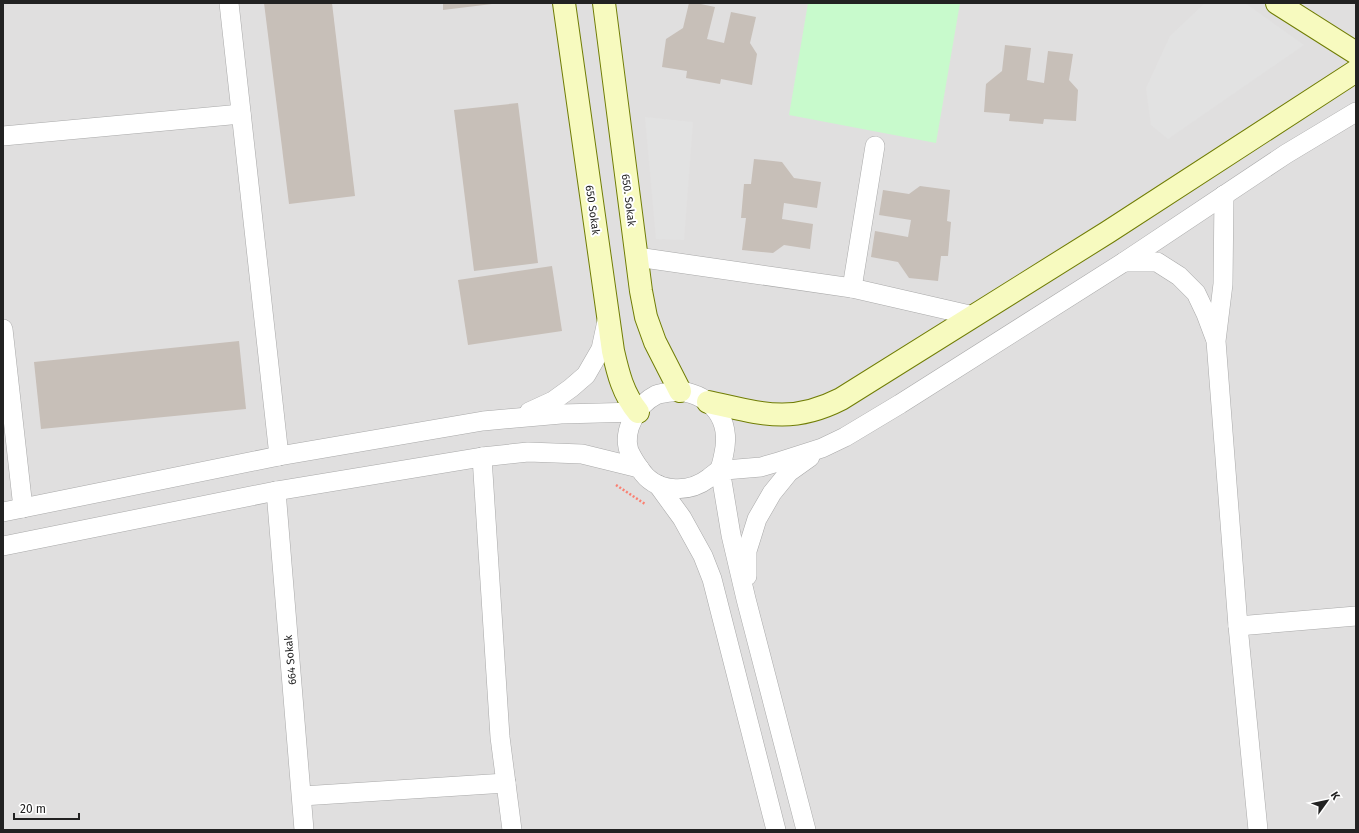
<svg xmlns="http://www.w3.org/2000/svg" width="1359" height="833" viewBox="0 0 1359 833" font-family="'Fira Sans',sans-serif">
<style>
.residential{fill:#e0dfdf}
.park{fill:#c8facc}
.parking{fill:#e2e2e2}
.building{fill:#c7bfb8}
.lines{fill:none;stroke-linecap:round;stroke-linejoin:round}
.street-casing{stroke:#a9a9a9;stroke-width:20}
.secondary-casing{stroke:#707d05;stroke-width:24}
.path{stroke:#fa8072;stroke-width:2.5;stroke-dasharray:2 2;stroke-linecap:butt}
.street{stroke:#fff;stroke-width:19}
.secondary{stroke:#f7fabf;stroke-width:22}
.labels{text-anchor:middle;stroke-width:4;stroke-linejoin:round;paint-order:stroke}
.street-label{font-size:11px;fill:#222;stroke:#fff}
</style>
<rect width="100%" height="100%" fill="#f2efe9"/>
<rect class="residential" x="3" y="3" width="1353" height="827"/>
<polygon class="park" points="808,3 960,3 936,143 789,115"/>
<g class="parking">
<polygon points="1205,3 1245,3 1304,45 1168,139 1151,125 1146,88 1170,36"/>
<polygon points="645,117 693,122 684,240 656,239"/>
</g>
<g class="building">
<polygon points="264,3 332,3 355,196 289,204"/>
<polygon points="443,3 491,3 492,4 443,10"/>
<polygon points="689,3 696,3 715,7 707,39 724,43 731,12 756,17 750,43 757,54 752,85 721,79 720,84 686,78 687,71 662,67 666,39 683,28"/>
<polygon points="1005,45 1031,48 1027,80 1044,83 1048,51 1073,54 1069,80 1078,90 1076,121 1044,119 1043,124 1009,121 1010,114 984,112 986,84 1002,71"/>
<polygon points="518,103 538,263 474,271 454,110"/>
<polygon points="754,159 782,162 794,178 821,182 817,208 784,203 782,219 813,224 810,249 784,245 773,253 742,250 746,218 741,218 744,184 751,184"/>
<polygon points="920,186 950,190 947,221 951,222 948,256 941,256 938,281 909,278 898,262 871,257 875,231 908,237 911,220 879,215 883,190 909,194"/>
<polygon points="552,266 562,331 468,345 458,280"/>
<polygon points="239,341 246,409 41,429 34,362"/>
</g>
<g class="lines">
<g class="street-casing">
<g id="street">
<polyline points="229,3 279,456"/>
<polyline points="3,136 241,114"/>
<polyline points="1224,195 1223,284 1216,341 1238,626 1258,830"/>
<polyline points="637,257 852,288 974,316"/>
<polyline points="1124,262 1157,262 1179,276 1196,293 1206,314 1215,338"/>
<polyline points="852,288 875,146"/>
<polyline points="3,329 23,508"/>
<path d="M680,391C713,396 731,420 724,453C723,458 722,464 720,468C718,472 712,475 709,478C688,494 655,493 640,469C636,464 632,457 629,451C622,430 638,404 656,395C663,392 673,392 680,391Z"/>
<polyline points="529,412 553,401 571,388 586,375 601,349 607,321"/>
<polyline points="482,457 500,737 512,830"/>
<polyline points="658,485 682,518 703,556 712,579 776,830"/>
<polyline points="276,491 304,830"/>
<polyline points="3,512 279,456 483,421 561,414 638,412"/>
<polyline points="3,546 276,491 482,457 528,452 582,454 639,468"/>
<polyline points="747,576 747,551 757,519 772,493 789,472 810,457"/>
<polyline points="1238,626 1356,616"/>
<polyline points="302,796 506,783"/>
<polyline points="806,830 746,599 731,535 720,469 725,470 761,467 778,462 822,448 845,437 900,404 1124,262 1286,154 1356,112"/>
</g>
</g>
<g class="secondary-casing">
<g id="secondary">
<path d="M564,3L613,351C618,373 623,394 638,412"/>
<polyline points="604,3 641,291 646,317 655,342 680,391"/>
<polyline points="1277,3 1356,53"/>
<path d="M708,402C760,413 790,425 841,399L1108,232L1356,71"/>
</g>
</g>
<polyline class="path" points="616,485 645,504"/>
<use href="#street" class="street"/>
<use href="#secondary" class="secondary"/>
</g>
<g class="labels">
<g class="street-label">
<text transform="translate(629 200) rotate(83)" y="4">650. Sokak</text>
<text transform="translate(593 210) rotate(82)" y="4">650 Sokak</text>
<text transform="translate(290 660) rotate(-95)" y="4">664 Sokak</text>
</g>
</g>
<rect width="1359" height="833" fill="none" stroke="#222222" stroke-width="8"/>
<g transform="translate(1327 801) rotate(57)" stroke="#ffffff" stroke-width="3" paint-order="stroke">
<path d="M0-3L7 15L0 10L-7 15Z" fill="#222222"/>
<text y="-6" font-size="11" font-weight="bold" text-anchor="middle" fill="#222222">K</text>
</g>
<path d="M14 813v6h65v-6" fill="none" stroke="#222222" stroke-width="2"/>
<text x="20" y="813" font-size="12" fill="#222222" stroke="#ffffff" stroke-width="3" paint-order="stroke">20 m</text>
</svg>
